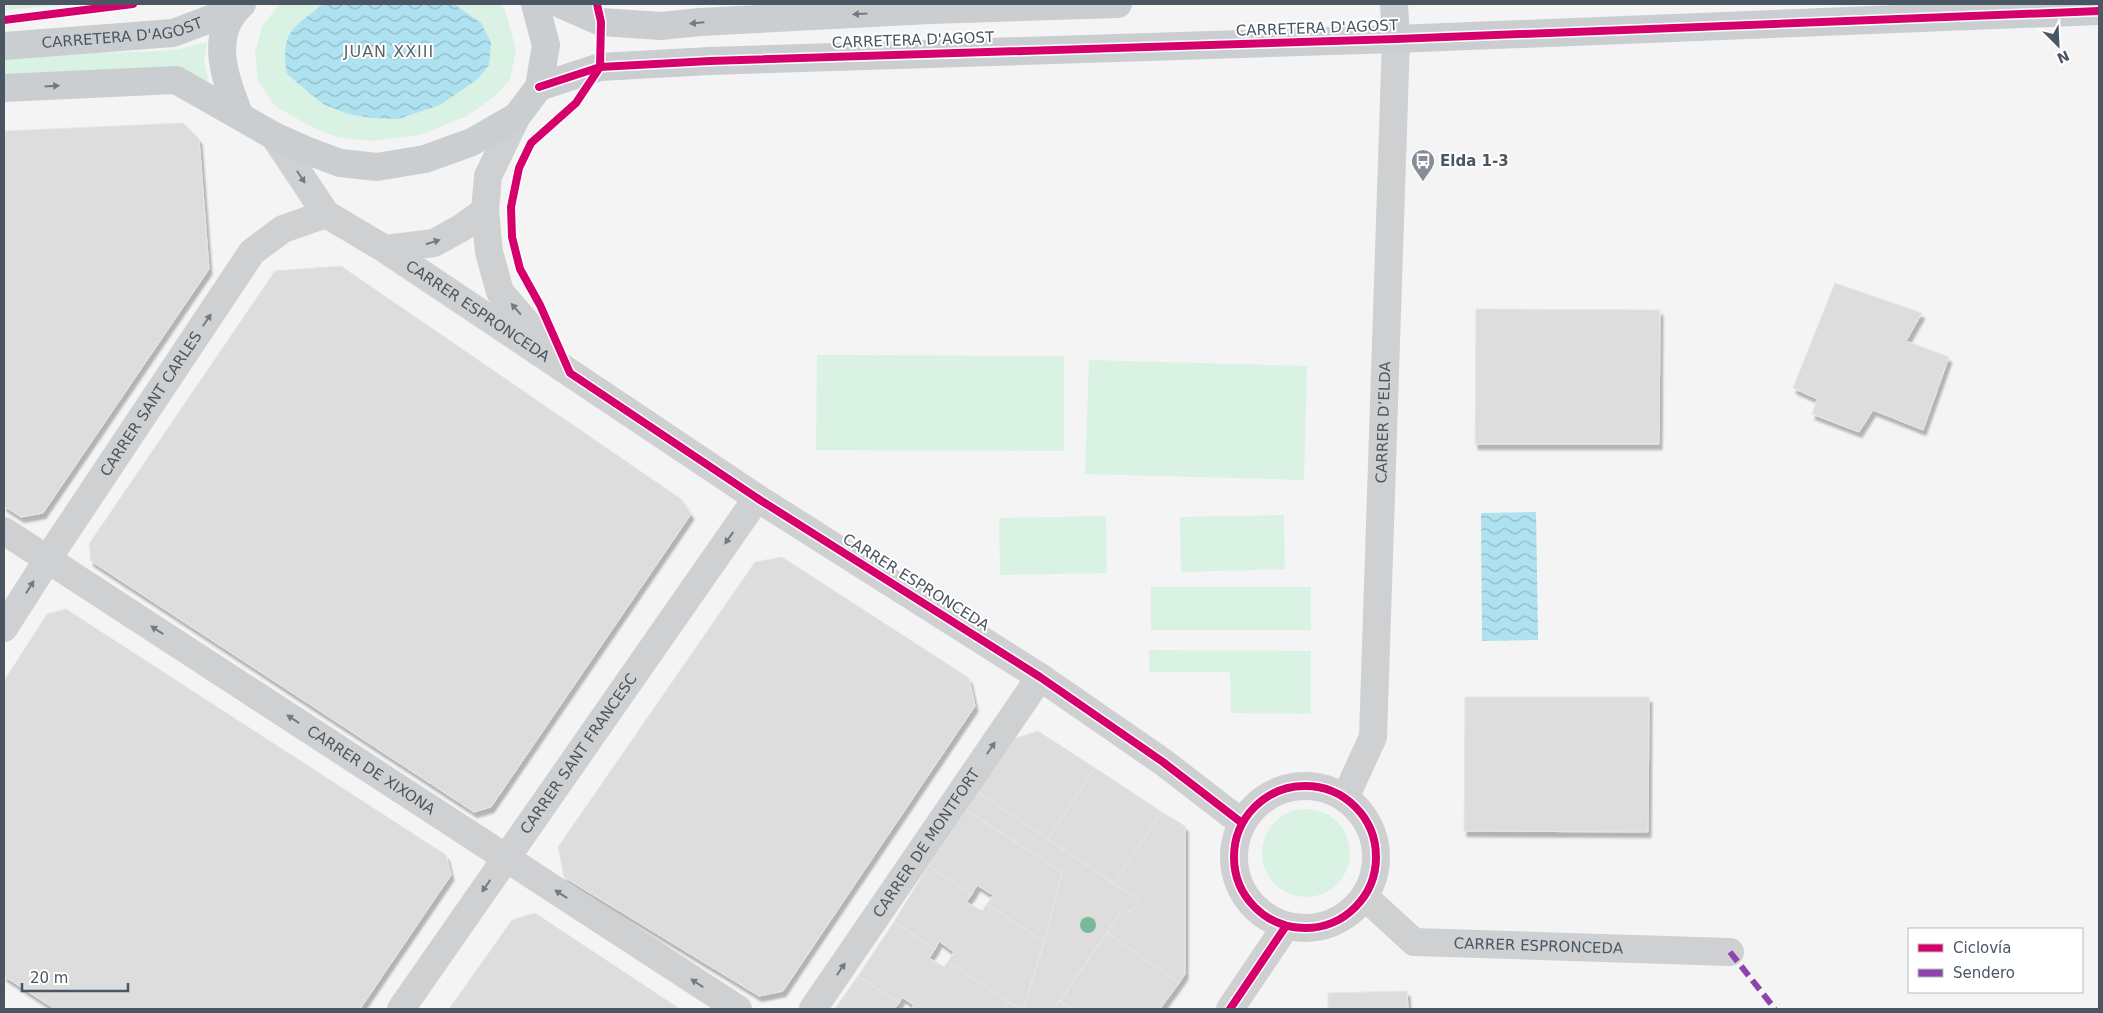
<svg xmlns="http://www.w3.org/2000/svg" width="2103" height="1013" viewBox="0 0 2103 1013" font-family="'DejaVu Sans',sans-serif">
<style>
.green{fill:#d9f2e3}
.water{fill:url(#water-waves)}
.building{fill:#ddddde;stroke:#e5e6e7;fill-rule:evenodd;filter:url(#shadow)}
.lines{fill:none;stroke-linecap:round;stroke-linejoin:round}
.minor{stroke:#ced0d2;stroke-width:28}
.major{stroke:#caced1;stroke-width:28}
.quiet{stroke:#8e44ad;stroke-width:6;stroke-dasharray:12 6;stroke-linecap:butt}
.cycleway-casing{stroke:#fff;stroke-width:11}
.cycleway{stroke:#d6006c;stroke-width:8}
.tree{fill:#7ab899}
.oneway{fill:#707a83}
.oneway2{fill:#727b83}
.labels{text-anchor:middle;stroke-width:4;stroke-linejoin:round;paint-order:stroke}
.street-label{font-size:15px;fill:#4a5661;stroke:#fff}
.poi-label{font-size:15px;font-weight:bold;fill:#4a5661;stroke:#fff;text-anchor:start}
.neighbourhood-label{font-size:16px;letter-spacing:1px;fill:#5f6368;stroke:#fff}
</style>
<defs>
<pattern id="water-waves" width="16" height="10" patternUnits="userSpaceOnUse" patternTransform="scale(1.25)"><rect width="16" height="10" fill="#aee2f0"/><path d="M0 5q4-4 8 0t8 0" fill="none" stroke="#90bac6"/></pattern>
<filter id="shadow"><feDropShadow dx="3" dy="5.5" stdDeviation="1" flood-color="#0004"/></filter>
</defs>
<rect width="100%" height="100%" fill="#f4f4f4"/>
<g class="green">
<polygon points="4,4 74,4 4,10"/>
<polygon points="279,4 501,4 505,10 516,49 510,80 495,96 467,116 419,135 371,141 337,137 308,125 275,106 258,81 255,52 262,27"/>
<polygon points="207,42 204,62 210,88 4,79 4,56 159,51 180,49"/>
<polygon points="817,355 1064,356 1064,451 816,450"/>
<polygon points="1089,360 1307,366 1304,480 1085,474"/>
<polygon points="1284,515 1285,569 1181,572 1180,517"/>
<polygon points="1106,516 1107,573 1000,575 999,518"/>
<rect x="1151" y="587" width="160" height="43"/>
<polygon points="1149,650 1311,651 1311,714 1231,713 1230,672 1149,672"/>
<circle cx="1306" cy="853" r="44"/>
</g>
<g class="water">
<path d="M324,4H454L481,23L491,42L489,65L478,79L440,105L398,119L372,118L348,114L323,104L287,74C280,32 293,27 324,4Z"/>
<polygon points="1536,512 1538,640 1482,641 1481,513"/>
</g>
<g class="building">
<polygon points="183,123 199,139 209,269 43,513 21,517 4,506 4,131"/>
<polygon points="341,266 681,499 691,514 491,807 474,812 91,561 89,544 275,271"/>
<polygon points="1835,283 1922,313 1906,341 1949,357 1923,430 1873,410 1859,432 1812,414 1817,399 1793,388"/>
<polygon points="1476,309 1660,310 1659,444 1475,444"/>
<polygon points="782,557 969,678 975,706 783,991 759,996 564,877 558,847 755,562"/>
<polygon points="66,609 446,855 451,875 360,1009 55,1009 4,976 4,681 47,614"/>
<polygon points="1465,697 1649,697 1648,832 1464,831"/>
<polygon points="1038,731 1095,768 1048,839 977,792 1013,739"/>
<polygon points="1095,768 1162,812 1114,883 1048,839"/>
<polygon points="977,792 1140,901 1131,912 1124,907 1054,1009 1023,1009 1044,942 1062,872 966,810"/>
<path d="M966,810L1062,872L1044,942L987,904L993,895L977,885L972,894L928,866ZM995,857L1010,868L999,883L985,873Z"/>
<polygon points="966,810 1062,872 1044,942 987,904 993,895 977,885 972,894 928,866"/>
<polygon points="1162,812 1185,826 1185,974 1179,983 1107,933 1124,907 1131,912 1140,901 1114,883"/>
<path d="M928,866L972,894L966,902L982,911L987,904L1044,942L1023,1009L1009,1002L948,962L954,952L939,941L935,949L894,922ZM958,912L974,923L962,940L946,930Z"/>
<polygon points="928,866 972,894 966,902 982,911 987,904 1044,942 1023,1009 1009,1002 948,962 954,952 939,941 935,949 894,922"/>
<polygon points="535,913 680,1009 449,1009 512,920"/>
<path d="M894,922L935,949L929,958L944,967L948,962L1009,1002L1004,1009H912L914,1005L902,997L899,1003L858,976ZM921,968L935,978L923,997L909,986Z"/>
<polygon points="894,922 935,949 929,958 944,967 948,962 1009,1002 1004,1009 912,1009 914,1005 902,997 899,1003 858,976"/>
<polygon points="1107,933 1179,983 1160,1009 1072,1009 1060,1001"/>
<polygon points="858,976 899,1003 894,1009 835,1009"/>
<polygon points="858,976 899,1003 894,1009 835,1009"/>
<polygon points="1407,991 1408,1009 1328,1009 1328,993"/>
<polygon points="1060,1001 1072,1009 1054,1009"/>
<polygon points="1009,1002 1023,1009 1004,1009"/>
</g>
<g class="lines">
<g class="minor">
<path id="s1" d="M274,136L326,214L385,249L757,498L1040,677L1163,762L1242,823"/>
<polyline points="485,211 489,252 500,292 549,349"/>
<polyline points="385,249 434,243 461,228 485,211 488,176 517,116"/>
<path id="s2" d="M4,531L738,1009"/>
<path id="s3" d="M4,628L57,545L252,252L283,229L326,214"/>
<circle cx="1305" cy="857" r="71"/>
<path id="s4" d="M1345,798L1373,737L1396,39"/>
<path id="s5" d="M1365,897L1414,942L1730,952"/>
<path id="s6" d="M401,1009L757,498"/>
<path id="s7" d="M813,1009L1040,677"/>
<polyline points="1230,1009 1286,926"/>
</g>
<g class="major">
<polyline points="560,4 601,22 661,26 700,22 930,10 1118,4"/>
<polyline points="1394,4 1396,39"/>
<path id="s8" d="M4,46L173,33L237,9"/>
<polyline points="539,87 600,67 710,61 1396,39 2099,11"/>
<polyline points="4,88 176,80 274,136 308,151 340,163 377,167 425,159 472,142 517,116 539,87 546,45 535,4"/>
<path d="M240,116C226,81 207,34 242,4"/>
</g>
<polyline class="quiet" points="1730,952 1775,1009"/>
<g class="cycleway-casing">
<g id="cycleway">
<polyline points="597,4 601,22 600,67 576,103 531,143 519,168 511,207 512,237 520,269 540,305 570,373 757,498 1040,677 1163,762 1242,823"/>
<polyline points="4,20 133,4"/>
<polyline points="539,87 600,67 710,61 1396,39 2099,11"/>
<circle cx="1305" cy="857" r="71"/>
<polyline points="1230,1009 1286,926"/>
</g>
</g>
<use href="#cycleway" class="cycleway"/>
</g>
<circle class="tree" cx="1088" cy="925" r="8"/>
<defs><path id="oneway-solid" d="M-6-.8H1V-3.2L6.5 0L1 3.2V.8H-6Z" transform="scale(1.25)"/></defs>
<g class="oneway">
<use href="#oneway-solid" transform="translate(860 14) rotate(177)"/>
<use href="#oneway-solid" transform="translate(697 23) rotate(175)"/>
<use href="#oneway-solid" transform="translate(52 86) rotate(-3)"/>
</g>
<g class="oneway2">
<use href="#oneway-solid" transform="translate(301 177) rotate(57)"/>
<use href="#oneway-solid" transform="translate(433 242) rotate(-17)"/>
<use href="#oneway-solid" transform="translate(516 309) rotate(-131)"/>
<use href="#oneway-solid" transform="translate(207 320) rotate(-56)"/>
<use href="#oneway-solid" transform="translate(729 538) rotate(125)"/>
<use href="#oneway-solid" transform="translate(30 587) rotate(-58)"/>
<use href="#oneway-solid" transform="translate(157 630) rotate(-147)"/>
<use href="#oneway-solid" transform="translate(293 719) rotate(-147)"/>
<use href="#oneway-solid" transform="translate(991 748) rotate(-56)"/>
<use href="#oneway-solid" transform="translate(486 886) rotate(125)"/>
<use href="#oneway-solid" transform="translate(561 894) rotate(-147)"/>
<use href="#oneway-solid" transform="translate(841 969) rotate(-56)"/>
<use href="#oneway-solid" transform="translate(697 983) rotate(-147)"/>
</g>
<defs>
<g id="bus-pin" transform="scale(1.25)"><path d="M0 17L-7.5 6A9.5 9.5 0 1 1 7.5 6Z" fill="#868d94" stroke="#fff"/><path d="M-5-6H5V4H4V6H2V4H-2V6H-4V4H-5ZM-3.5-4V0h7V-4ZM-3.5 1.2v1.5H-2V1.2ZM2 1.2v1.5H3.5V1.2Z" fill="#fff"/></g>
</defs>
<g fill-rule="evenodd">
<use href="#bus-pin" x="1423" y="161"/>
</g>
<g class="labels">
<g class="street-label">
<text transform="translate(1317 28) rotate(-2)" y="5">CARRETERA D'AGOST</text>
<text dy="5" stroke="none"><textPath href="#s8" startOffset="119">CARRETERA D'AGOST</textPath></text>
<text transform="translate(913 40) rotate(-2)" y="5">CARRETERA D'AGOST</text>
<text dy="5" stroke="none"><textPath href="#s1" startOffset="274">CARRER ESPRONCEDA</textPath></text>
<text dy="5" stroke="none"><textPath href="#s3" startOffset="268">CARRER SANT CARLES</textPath></text>
<text dy="5" stroke="none"><textPath href="#s4" startOffset="382">CARRER D’ELDA</textPath></text>
<text transform="translate(916 582) rotate(32)" y="5">CARRER ESPRONCEDA</text>
<text dy="5" stroke="none"><textPath href="#s6" startOffset="311">CARRER SANT FRANCESC</textPath></text>
<text dy="5" stroke="none"><textPath href="#s2" startOffset="438">CARRER DE XIXONA</textPath></text>
<text dy="5" stroke="none"><textPath href="#s7" startOffset="201">CARRER DE MONTFORT</textPath></text>
<text dy="5" stroke="none"><textPath href="#s5" startOffset="191">CARRER ESPRONCEDA</textPath></text>
</g>
<g class="poi-label">
<text x="1440" y="166">Elda 1-3</text>
</g>
<g class="neighbourhood-label">
<text x="389" y="57">JUAN XXIII</text>
</g>
</g>
<rect width="2103" height="1013" fill="none" stroke="#4a5661" stroke-width="10"/>
<rect x="1908" y="928" width="175" height="65" fill="#ffffff" stroke="#b7bbc0"/>
<rect x="1918" y="944" width="25" height="8" fill="#d6006c" stroke="#b7bbc0"/>
<text x="1953" y="953" font-size="15" fill="#4a5661">Ciclovía</text>
<rect x="1918" y="969" width="25" height="8" fill="#8e44ad" stroke="#b7bbc0"/>
<text x="1953" y="978" font-size="15" fill="#4a5661">Sendero</text>
<g transform="translate(2058 45) rotate(156)" stroke="#ffffff" stroke-width="4" paint-order="stroke">
<path d="M0-4L9 19L0 12L-9 19Z" fill="#4a5661"/>
<text y="-8" font-size="14" font-weight="bold" text-anchor="middle" fill="#4a5661">N</text>
</g>
<path d="M22 983v8h106v-8" fill="none" stroke="#4a5661" stroke-width="2.5"/>
<text x="30" y="983" font-size="15" fill="#4a5661" stroke="#ffffff" stroke-width="4" paint-order="stroke">20 m</text>
</svg>
